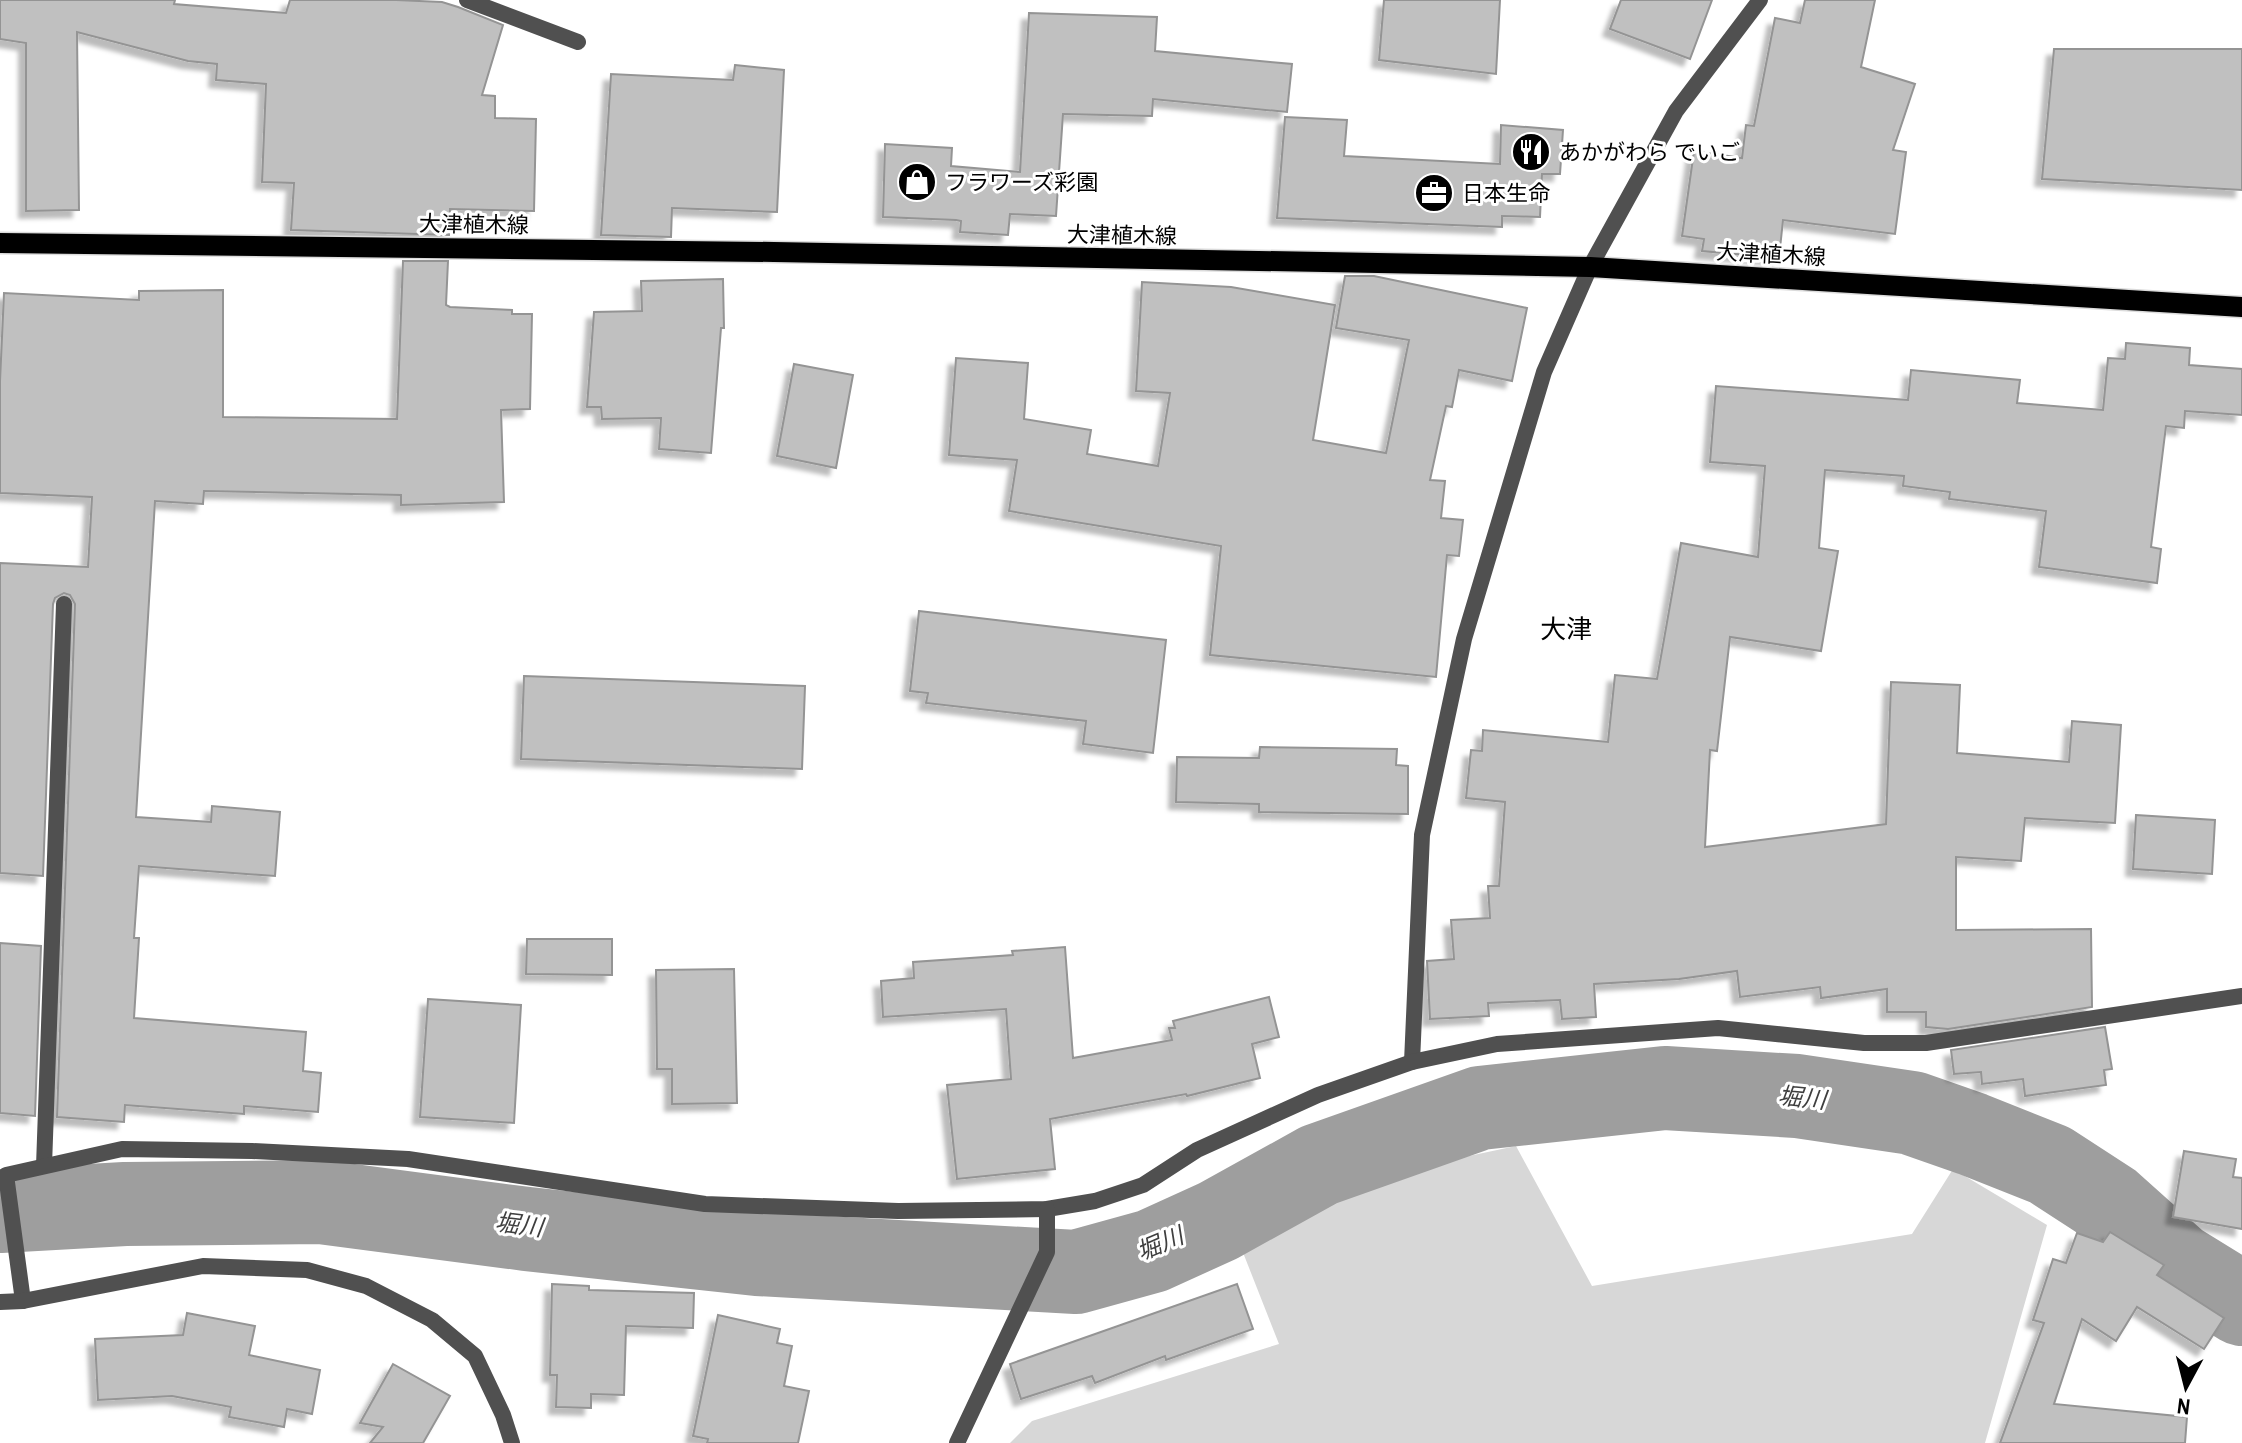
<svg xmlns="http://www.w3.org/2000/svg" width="2242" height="1443" viewBox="0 0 2242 1443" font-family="'Archivo Narrow','Noto Sans JP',sans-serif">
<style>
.green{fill:#d7d7d7}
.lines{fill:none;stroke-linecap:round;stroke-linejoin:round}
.river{stroke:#9e9e9e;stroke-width:84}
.building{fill:#c0c0c0;stroke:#949494;stroke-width:2;filter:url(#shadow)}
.primary-casing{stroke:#dbdbdb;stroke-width:23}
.minor{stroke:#505050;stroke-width:16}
.primary{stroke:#000;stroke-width:20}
.labels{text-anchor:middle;stroke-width:6;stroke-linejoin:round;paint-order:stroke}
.poi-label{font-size:22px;fill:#000;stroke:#fff;text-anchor:start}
.street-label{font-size:22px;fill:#000;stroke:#fff}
.water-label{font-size:24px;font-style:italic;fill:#3f3f3f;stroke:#fff}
.quarter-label{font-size:26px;fill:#000;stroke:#fff}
</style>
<defs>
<filter id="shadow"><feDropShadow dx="-7" dy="7" stdDeviation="2" flood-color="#0004"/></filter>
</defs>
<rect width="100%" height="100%" fill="#fff"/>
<polygon class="green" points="1516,1146 1592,1286 1912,1234 1953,1169 2047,1225 1985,1443 1010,1443 1032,1421 1279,1344 1242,1250 1370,1177"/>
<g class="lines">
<polyline class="river" points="0,1211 125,1204 321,1202 527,1229 757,1254 1076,1272 1152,1251 1218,1221 1319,1165 1480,1108 1665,1088 1797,1096 1912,1113 1972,1134 2050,1165 2110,1204 2177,1264 2242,1304"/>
</g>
<g class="building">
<polygon points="0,0 175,0 174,4 286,13 290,0 396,0 442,2 458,7 503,25 482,95 495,96 495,118 536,119 534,211 450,209 449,235 291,230 294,183 262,182 266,84 216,80 217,64 188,61 77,32 79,210 26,211 26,43 0,39"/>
<polygon points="1384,0 1500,0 1496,74 1379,60"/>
<polygon points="1621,0 1712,0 1690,59 1610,29"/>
<polygon points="1805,0 1875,0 1861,67 1915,84 1893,150 1906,152 1895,234 1783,220 1779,258 1702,251 1704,239 1682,236 1694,151 1742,158 1746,125 1754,126 1775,18 1800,23"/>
<polygon points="1029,13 1157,17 1155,51 1292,64 1287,112 1153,99 1152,116 1063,114 1056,216 1010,214 1008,235 960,232 961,221 956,220 883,217 885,144 952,148 951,166 1020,172"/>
<polygon points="2054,49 2242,49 2242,190 2042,179"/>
<polygon points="735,65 784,70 777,212 672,208 671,237 601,235 611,74 733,80"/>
<polygon points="1285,117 1347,120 1344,156 1500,164 1501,125 1563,130 1560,174 1542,174 1540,217 1502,216 1502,227 1277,218"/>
<polygon points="403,261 448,261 446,305 450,307 512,310 512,314 532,314 530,409 501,410 504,502 401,505 401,495 204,491 203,504 155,501 136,817 211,822 212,806 280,812 275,876 139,866 134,938 139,938 134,1018 306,1032 303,1071 321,1073 318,1112 244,1106 244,1114 125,1105 124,1122 57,1117 75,604 70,595 64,593 55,598 53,604 43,876 0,873 0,563 88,567 92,497 0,493 0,381 4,293 139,300 139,291 223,290 223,417 397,419"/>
<polygon points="1345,276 1374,276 1527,308 1512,381 1459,370 1452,407 1446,406 1430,480 1445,481 1441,518 1463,520 1459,556 1447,555 1436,677 1210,655 1221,546 1009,511 1017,460 949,455 956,358 1028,363 1024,419 1091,430 1087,454 1158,466 1170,393 1136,391 1142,282 1231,287 1335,305 1313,440 1386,453 1409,340 1336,328"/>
<polygon points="723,279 724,328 721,328 711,453 659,449 661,418 602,419 601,407 587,407 594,312 642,311 641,281"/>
<polygon points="2126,343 2190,348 2189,365 2242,369 2242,415 2185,411 2184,428 2166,426 2151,547 2161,549 2157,583 2039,567 2046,511 1949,499 1950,492 1903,486 1904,476 1825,470 1819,548 1838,551 1821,651 1730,637 1717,751 1710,750 1705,847 1886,824 1891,682 1960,685 1957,753 2069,762 2072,721 2121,725 2115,823 2025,818 2021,861 1956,857 1956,930 2091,929 2092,1007 1948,1029 1926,1027 1926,1012 1887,1012 1887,989 1821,998 1820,987 1740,997 1737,971 1679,979 1594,984 1596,1017 1562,1019 1560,1000 1488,1003 1489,1016 1430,1019 1427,961 1454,959 1451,920 1490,918 1488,886 1499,886 1505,802 1466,798 1471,750 1482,751 1483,730 1608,742 1615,675 1657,679 1681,543 1758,557 1765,466 1710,462 1716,386 1908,400 1911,370 2020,380 2017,403 2103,410 2108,358 2125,359"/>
<polygon points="794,364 853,375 836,468 777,456"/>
<polygon points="919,611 1166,640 1153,753 1083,744 1086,721 926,703 928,693 910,691"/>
<polygon points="524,676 805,686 802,769 521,759"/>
<polygon points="1260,747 1397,749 1396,765 1408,766 1408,814 1259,812 1259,804 1176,802 1177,757 1259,758"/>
<polygon points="2136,815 2215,820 2212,874 2133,869"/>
<polygon points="527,939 612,939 612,975 526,974"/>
<polygon points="0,943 41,946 35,1116 0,1113"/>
<polygon points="1065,947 1073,1058 1172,1040 1169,1028 1175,1028 1173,1021 1269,997 1279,1037 1252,1044 1260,1078 1187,1096 1186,1094 1050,1119 1055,1169 957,1179 947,1085 1011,1079 1006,1009 883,1017 881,981 914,978 913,962 1013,955 1012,951"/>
<polygon points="734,969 737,1103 672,1104 672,1069 657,1069 656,970"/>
<polygon points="428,999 521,1005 514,1123 420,1117"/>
<polygon points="2105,1027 2112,1069 2104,1070 2106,1085 2025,1096 2023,1079 1982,1084 1981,1072 1954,1074 1951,1050"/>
<polygon points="2184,1151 2236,1159 2233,1177 2242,1178 2242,1229 2173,1217"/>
<polygon points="2110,1232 2164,1265 2157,1275 2224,1318 2204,1349 2137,1307 2116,1341 2082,1319 2054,1404 2187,1417 2185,1443 2000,1443 2044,1323 2033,1320 2053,1259 2066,1263 2077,1233 2103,1242"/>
<polygon points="552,1284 589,1286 589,1290 694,1293 693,1328 626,1326 624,1395 591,1394 591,1408 556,1407 557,1375 550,1375"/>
<polygon points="1237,1284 1253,1329 1166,1360 1165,1356 1095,1383 1092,1376 1021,1399 1010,1364"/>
<polygon points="187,1313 255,1326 249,1355 320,1370 312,1414 287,1409 284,1427 229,1417 231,1407 172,1396 98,1400 95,1339 183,1335"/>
<polygon points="718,1315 780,1329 777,1343 792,1346 784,1386 809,1391 798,1443 707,1443 708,1439 693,1436"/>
<polygon points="393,1364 450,1396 423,1443 370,1443 383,1427 360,1423"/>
</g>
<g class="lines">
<g class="primary-casing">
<polyline id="primary" points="0,243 774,252 1590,267 2242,307"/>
</g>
<g class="minor">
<polyline points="467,0 578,42"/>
<polyline points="1412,1062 1422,835 1464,639 1544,372 1590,267 1676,111 1760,0"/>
<polyline points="44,1166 64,604"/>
<polyline points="23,1301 6,1175 122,1149 252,1151 408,1159 705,1204 898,1211 1047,1209 1095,1201 1143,1185 1197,1150 1318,1095 1412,1062 1497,1044 1718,1028 1864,1043 1926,1043 2242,996"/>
<polyline points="0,1302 23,1301 203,1266 307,1270 366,1286 432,1320 475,1356 503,1415 512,1443"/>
<polyline points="957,1443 1047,1252 1047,1209"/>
</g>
<use href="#primary" class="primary"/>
</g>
<defs>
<g id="restaurant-disc" transform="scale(2)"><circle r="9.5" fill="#000" stroke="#fff"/><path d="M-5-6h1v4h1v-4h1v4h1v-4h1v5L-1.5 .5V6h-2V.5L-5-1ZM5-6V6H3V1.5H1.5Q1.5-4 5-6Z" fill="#fff"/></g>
<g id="shop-disc" transform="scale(2)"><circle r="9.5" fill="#000" stroke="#fff"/><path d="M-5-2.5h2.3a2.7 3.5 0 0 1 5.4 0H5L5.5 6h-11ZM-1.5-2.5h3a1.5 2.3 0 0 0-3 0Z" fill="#fff"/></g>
<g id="office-disc" transform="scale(2)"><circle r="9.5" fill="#000" stroke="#fff"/><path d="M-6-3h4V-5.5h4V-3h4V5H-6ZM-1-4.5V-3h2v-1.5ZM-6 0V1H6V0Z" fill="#fff"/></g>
</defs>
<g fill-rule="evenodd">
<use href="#restaurant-disc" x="1531" y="152"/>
<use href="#shop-disc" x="917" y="182"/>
<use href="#office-disc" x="1434" y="193"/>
</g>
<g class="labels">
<g class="poi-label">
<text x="1559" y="160">あかがわら でいご</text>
<text x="945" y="190">フラワーズ彩園</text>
<text x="1462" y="201">日本生命</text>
</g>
<g class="street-label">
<text transform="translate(474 224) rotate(1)" y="8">大津植木線</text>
<text transform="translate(1122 235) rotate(1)" y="8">大津植木線</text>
<text transform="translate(1771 254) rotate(3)" y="8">大津植木線</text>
</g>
<g class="water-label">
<text transform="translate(1802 1098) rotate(6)" y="8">堀川</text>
<text transform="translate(519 1225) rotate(7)" y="8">堀川</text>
<text transform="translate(1160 1244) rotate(-23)" y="8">堀川</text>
</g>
<g class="quarter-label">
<text x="1566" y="638">大津</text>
</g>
</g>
<g transform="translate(2186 1387) rotate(187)" stroke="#ffffff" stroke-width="6" paint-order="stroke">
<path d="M0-6L14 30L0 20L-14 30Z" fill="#000000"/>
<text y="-12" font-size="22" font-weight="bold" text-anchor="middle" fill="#000000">N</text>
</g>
</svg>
